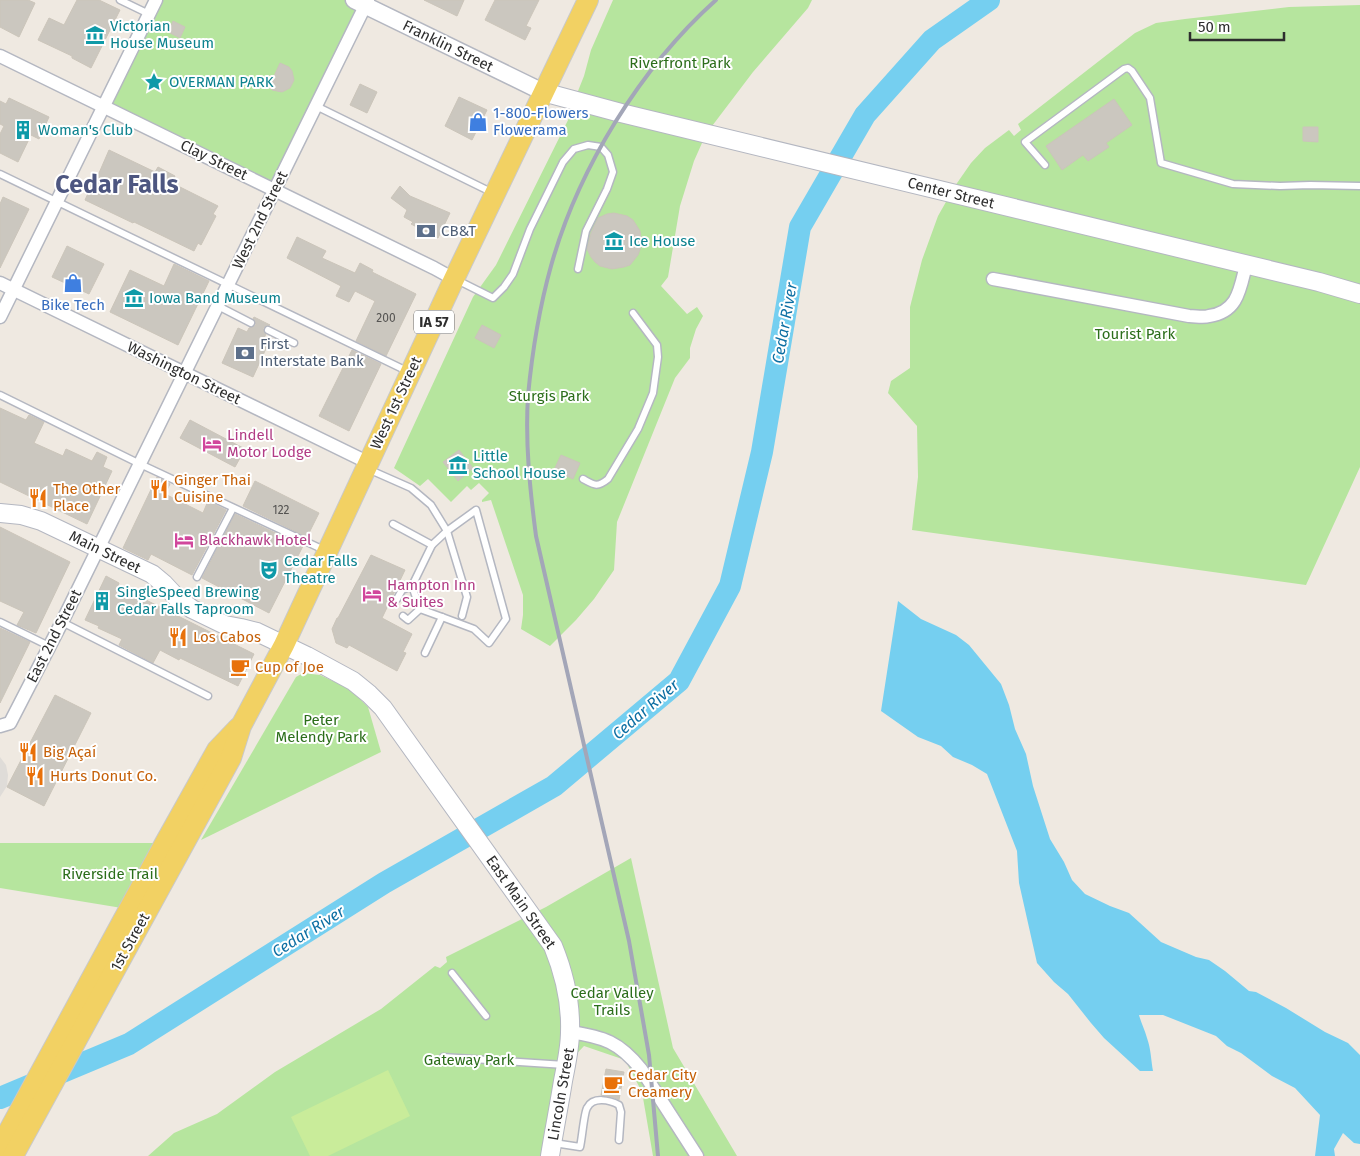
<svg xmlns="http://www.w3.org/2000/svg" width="1360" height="1156" viewBox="0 0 1360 1156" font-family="'Fira Sans',sans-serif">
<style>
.green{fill:#b6e59e}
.pitch{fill:#c9ec9a}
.plaza{fill:#dfdcd8}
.water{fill:#75cff0}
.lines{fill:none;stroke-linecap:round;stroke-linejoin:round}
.river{stroke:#75cff0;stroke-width:22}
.building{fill:#cbc7bf;stroke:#cbc5ba}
.service-casing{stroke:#b4b7c1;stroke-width:9}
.minor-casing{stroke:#b4b7c1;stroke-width:15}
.tertiary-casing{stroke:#b4b7c1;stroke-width:19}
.secondary-casing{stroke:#b4b7c1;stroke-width:20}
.primary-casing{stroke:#c9c9c9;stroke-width:22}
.service{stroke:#fff;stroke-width:6}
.minor{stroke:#fff;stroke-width:12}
.tertiary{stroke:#fff;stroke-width:16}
.secondary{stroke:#fff;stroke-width:18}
.primary{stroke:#f2d163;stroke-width:20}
.rail{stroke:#a3a6b8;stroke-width:4}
.labels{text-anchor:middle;stroke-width:4;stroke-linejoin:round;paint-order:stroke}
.number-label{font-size:12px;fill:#555452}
.shield{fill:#fff;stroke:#6d6d6d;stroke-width:1}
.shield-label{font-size:14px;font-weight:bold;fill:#2e2e2e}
.culture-label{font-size:15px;fill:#0d838f;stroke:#fff;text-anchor:start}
.street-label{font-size:15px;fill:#2e2e2e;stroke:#fff}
.park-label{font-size:15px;fill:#2c6e1b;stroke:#fff}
.shop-label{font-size:15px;fill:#366cbe;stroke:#fff;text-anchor:start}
.service-label{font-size:15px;fill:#4e5e75;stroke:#fff;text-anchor:start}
.hotel-label{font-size:15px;fill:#b23c85;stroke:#fff;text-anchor:start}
.food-label{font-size:15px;fill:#c56008;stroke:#fff;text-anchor:start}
.water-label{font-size:16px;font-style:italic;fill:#0d6fa3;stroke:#fff}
.town-label{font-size:25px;font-weight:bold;fill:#4d5680;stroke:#fff}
</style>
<rect width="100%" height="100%" fill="#efe9e1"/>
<g class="green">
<polygon points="156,0 353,0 365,6 275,190 103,107"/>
<polygon points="613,0 812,0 808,8 753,72 706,134 694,161 680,206 668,277 661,286 687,314 697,307 703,316 696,329 690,348 690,358 675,378 617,522 614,570 594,599 576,620 550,646 521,629 523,615 523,595 491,500 482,502 482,500 489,493 479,483 471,490 467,486 451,502 428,479 420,486 394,468 473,297 496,265 577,102 574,101 584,76 591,50"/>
<polygon points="1360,5 1360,467 1306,585 912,530 918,477 917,426 888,393 891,381 910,368 910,307 922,260 938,216 955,186 971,163 985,148 1009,130 1014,136 1021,130 1018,124 1135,33 1156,23 1185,19 1289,7"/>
<polygon points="303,673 320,675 350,689 368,707 381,752 201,840 296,677"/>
<polygon points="0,843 159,843 128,909 0,888"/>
<polygon points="631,858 673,1048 737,1156 653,1156 642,1092 625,1060 584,1046 566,1065 550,1156 148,1156 174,1133 217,1114 275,1072 381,1009 435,966 440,968 447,962 446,957 546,907"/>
</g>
<polygon class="pitch" points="388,1070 410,1116 328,1156 310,1156 291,1117"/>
<polygon class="plaza" points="0,757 6,765 8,775 7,786 0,797"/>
<path class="water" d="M898,601L921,619L956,635L969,645L1001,684L1009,705L1015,729L1026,754L1033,786L1050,839L1064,862L1072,880L1085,894L1110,906L1129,913L1161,942L1196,957L1209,960L1225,971L1249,991L1256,992L1286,1008L1325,1032L1348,1043L1360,1055V1144L1354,1143L1343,1133L1334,1149L1335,1156H1315L1320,1115L1295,1088L1272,1076L1241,1053L1227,1046L1216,1036L1163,1015H1139C1141,1023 1145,1030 1147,1038C1151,1049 1151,1060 1153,1071H1140L1104,1038L1091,1023L1068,994L1054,982L1037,963L1019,883L1017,851L987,774L972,765L953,757L941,746L918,737L881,711Z"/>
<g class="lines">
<polyline class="river" points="0,1098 129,1044 384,883 554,786 679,681 730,586 762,452 800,227 865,115 932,40 989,0"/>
</g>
<g class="building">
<polygon points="0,0 28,0 35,3 19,37 0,27"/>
<polygon points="77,0 99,0 120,10 91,68 72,58 72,56 38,40 49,18 64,25"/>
<polygon points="424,0 464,0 457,16"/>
<polygon points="495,0 539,0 526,26 531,28 525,40 485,20"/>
<polygon points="173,21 185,27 180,38 168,32"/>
<polygon points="280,63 289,67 292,71 294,80 290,88 282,92 272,90 269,87"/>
<polygon points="360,84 377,92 367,113 350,105"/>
<polygon points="459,97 487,110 472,140 445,126"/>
<polygon points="9,98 49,117 39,139 31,135 18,162 0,153 0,134 4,126 0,124 0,101 6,104"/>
<polygon points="1114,99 1132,125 1106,143 1109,147 1088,161 1083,155 1062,170 1046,146"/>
<polygon points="1303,127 1318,127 1318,142 1303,141"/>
<polygon points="109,150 155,172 158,167 175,176 172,183 218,206 213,214 216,216 201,245 198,243 194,251 134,222 133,223 85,200 90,189 87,187 92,178 96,180"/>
<polygon points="400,186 410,196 450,213 438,238 411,224 413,222 404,217 407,210 391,198"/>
<polygon points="3,197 29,209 0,268 0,204"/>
<polygon points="614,213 627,216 633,220 640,231 642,244 638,255 630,265 624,267 612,269 600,266 595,262 591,257 587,249 591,233 598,218 607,214"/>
<polygon points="297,237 326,251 322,258 355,273 360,263 373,270 372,272 416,294 386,356 356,341 375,301 355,291 349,302 336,296 341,286 287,258"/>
<polygon points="67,246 104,264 89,294 52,277"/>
<polygon points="174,264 209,281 178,345 110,312 130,270 164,286"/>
<polygon points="254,317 270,325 266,326 263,328 264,332 266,334 263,340 269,342 253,377 222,363 238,328 247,332 249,328 253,327 256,325 255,321 253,319"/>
<polygon points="482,325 501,335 494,348 475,338"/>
<polygon points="352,350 381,364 349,431 319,416"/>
<polygon points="0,408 26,420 29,415 44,422 34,443 63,456 66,449 92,461 97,452 107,457 103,467 112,471 87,524 0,482"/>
<polygon points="190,420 245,449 235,467 180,438"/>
<polygon points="459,450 473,468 458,481 443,462"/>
<polygon points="561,455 580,463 573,479 554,470"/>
<polygon points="157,477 170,484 165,494 203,513 208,501 226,510 192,575 151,554 148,560 123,548"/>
<polygon points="255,481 319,513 307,537 243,506"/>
<polygon points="235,514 303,546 269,613 202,578"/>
<polygon points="0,527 70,562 36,633 17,625 24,612 0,601"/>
<polygon points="371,555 405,570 382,618 412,634 403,652 406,653 397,671 349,645 347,648 336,643 332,629 337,618 338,618"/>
<polygon points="106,576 119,583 118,586 254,654 238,686 180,658 179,660 160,650 153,663 119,645 122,639 98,628 99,626 85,620"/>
<polygon points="0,628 30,642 0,703"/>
<polygon points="55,695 91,713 44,806 7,787"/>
<polygon points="606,1069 624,1072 619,1100 612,1097 601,1095"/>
</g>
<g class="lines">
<g class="service-casing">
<g id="service">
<polyline points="120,0 149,14"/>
<polyline points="316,106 493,193"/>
<polyline points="1045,165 1025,142 1124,69 1128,68 1132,71 1150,98 1161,163 1233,184 1280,186 1310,185 1360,186"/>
<polyline points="0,174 409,372"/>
<polyline points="457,280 493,298 504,287 513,274 530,229 563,162 574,149 588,145 601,147 608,155 613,172 607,189 586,231 578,269"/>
<polyline points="218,306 251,323"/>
<polyline points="268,330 294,343"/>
<polyline points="0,395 140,464 324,550"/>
<polyline points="368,469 411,488 431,505 447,531 467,597 462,616"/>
<path d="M583,479C594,485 597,488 608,479L638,429L653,393L658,357L657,345L633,313"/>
<polyline points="393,524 432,545 447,531 476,510 506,619 489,643 474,629 442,617"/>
<polyline points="197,577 233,508"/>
<polyline points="397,599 402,590 412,586"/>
<polyline points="403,616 408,620 420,609"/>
<polyline points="0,622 49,646"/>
<polyline points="62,622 208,696"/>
<polyline points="425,653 442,617 420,609 412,586 432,545"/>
<polyline points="452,973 486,1016"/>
<polyline points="443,1057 565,1065"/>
<path d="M554,1143L580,1147C582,1139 584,1113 587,1108C593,1096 610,1100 619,1105L621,1112L619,1140"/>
</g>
</g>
<g class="minor-casing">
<g id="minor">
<polyline points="0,56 434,268 454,279"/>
<path d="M993,279L1189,316C1196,316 1203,318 1209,316C1238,312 1240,289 1246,265"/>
<polyline points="0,283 369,463"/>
<polyline points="0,317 156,0"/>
<polyline points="0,726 10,723 62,622 368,0"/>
<path d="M570,1032C604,1037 619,1042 641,1069L697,1156"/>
</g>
</g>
<g class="tertiary-casing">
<polyline id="tertiary" points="354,0 543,92"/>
</g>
<g class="secondary-casing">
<g id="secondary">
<polyline points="543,92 621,113 1319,282 1360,294"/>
<path d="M0,513L21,515L41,521L152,574L164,584L178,599L192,609L225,625L241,628L257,632L307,656L353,681L369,694L383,708L553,946C564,973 571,1003 570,1032C570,1048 566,1065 563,1081C559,1106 554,1131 550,1156"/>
</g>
</g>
<g class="primary-casing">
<g id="primary">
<polyline points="0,1147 165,843 217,750 238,728"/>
<polyline points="13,1156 231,758 241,726 284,645 454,279 588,0"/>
</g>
</g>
<use href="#service" class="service"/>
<use href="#minor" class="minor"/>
<use href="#tertiary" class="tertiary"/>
<use href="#secondary" class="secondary"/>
<use href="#primary" class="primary"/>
<path class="rail" d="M658,1156L649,1055L629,941L536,536C530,490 525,443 528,396C532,353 539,309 551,266C578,169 641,67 716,0"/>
</g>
<defs>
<g id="museum-bare" transform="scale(1.5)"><path d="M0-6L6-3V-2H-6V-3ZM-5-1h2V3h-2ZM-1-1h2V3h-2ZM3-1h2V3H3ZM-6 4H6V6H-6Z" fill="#0f9aa8" stroke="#fff" stroke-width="2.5" paint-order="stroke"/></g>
<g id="sight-bare" transform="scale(1.5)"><path d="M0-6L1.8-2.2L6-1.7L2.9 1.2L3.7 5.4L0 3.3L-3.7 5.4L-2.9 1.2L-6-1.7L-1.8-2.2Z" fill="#0f9aa8" stroke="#fff" stroke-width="2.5" paint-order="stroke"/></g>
<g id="shop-bare" transform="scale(1.5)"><path d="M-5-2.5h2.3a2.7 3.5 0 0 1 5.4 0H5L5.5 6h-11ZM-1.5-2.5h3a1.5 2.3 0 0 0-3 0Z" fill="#3f7fe0" stroke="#fff" stroke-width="2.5" paint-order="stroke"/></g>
<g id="building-bare" transform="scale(1.5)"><path d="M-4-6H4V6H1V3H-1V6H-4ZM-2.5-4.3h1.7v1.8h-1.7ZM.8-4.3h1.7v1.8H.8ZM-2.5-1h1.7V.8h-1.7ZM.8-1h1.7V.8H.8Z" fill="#0f9aa8" stroke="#fff" stroke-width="2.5" paint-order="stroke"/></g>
<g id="bank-bare" transform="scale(1.5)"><path d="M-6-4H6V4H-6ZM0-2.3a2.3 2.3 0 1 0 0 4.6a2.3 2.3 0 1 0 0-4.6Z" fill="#5c6f8a" stroke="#fff" stroke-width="2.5" paint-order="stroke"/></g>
<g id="hotel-bare" transform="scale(1.5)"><path d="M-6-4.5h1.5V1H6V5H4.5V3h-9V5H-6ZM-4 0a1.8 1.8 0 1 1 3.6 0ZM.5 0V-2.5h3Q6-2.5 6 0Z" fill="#d1479c" stroke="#fff" stroke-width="2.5" paint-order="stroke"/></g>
<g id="restaurant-bare" transform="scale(1.5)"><path d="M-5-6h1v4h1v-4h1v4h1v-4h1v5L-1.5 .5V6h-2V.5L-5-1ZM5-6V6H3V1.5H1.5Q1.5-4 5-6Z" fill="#e8710a" stroke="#fff" stroke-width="2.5" paint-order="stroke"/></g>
<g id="theatre-bare" transform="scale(1.5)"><path d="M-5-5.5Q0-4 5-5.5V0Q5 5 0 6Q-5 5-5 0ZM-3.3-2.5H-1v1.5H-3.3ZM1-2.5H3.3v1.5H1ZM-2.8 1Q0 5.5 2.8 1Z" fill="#0f9aa8" stroke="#fff" stroke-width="2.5" paint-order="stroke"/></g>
<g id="cafe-bare" transform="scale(1.5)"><path d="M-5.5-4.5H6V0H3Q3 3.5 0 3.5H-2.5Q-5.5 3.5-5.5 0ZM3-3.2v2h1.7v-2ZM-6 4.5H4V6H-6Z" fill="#e8710a" stroke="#fff" stroke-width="2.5" paint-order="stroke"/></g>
</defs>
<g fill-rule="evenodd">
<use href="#museum-bare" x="95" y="35"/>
<use href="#sight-bare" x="154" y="82"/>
<use href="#shop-bare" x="478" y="122"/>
<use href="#building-bare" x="23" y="130"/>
<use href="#bank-bare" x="426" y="231"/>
<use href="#museum-bare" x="614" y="241"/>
<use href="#shop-bare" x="73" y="283"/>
<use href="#museum-bare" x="134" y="298"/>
<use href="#bank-bare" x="245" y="353"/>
<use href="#hotel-bare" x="212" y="444"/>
<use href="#museum-bare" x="458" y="465"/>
<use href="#restaurant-bare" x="159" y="489"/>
<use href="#restaurant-bare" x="38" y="498"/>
<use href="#hotel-bare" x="184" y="540"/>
<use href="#theatre-bare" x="269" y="570"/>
<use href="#hotel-bare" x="372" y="594"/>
<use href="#building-bare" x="102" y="601"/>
<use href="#restaurant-bare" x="178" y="637"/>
<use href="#cafe-bare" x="240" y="667"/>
<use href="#restaurant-bare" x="28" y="752"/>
<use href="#restaurant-bare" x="35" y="776"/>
<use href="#cafe-bare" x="613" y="1084"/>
</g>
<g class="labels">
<g class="number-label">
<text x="386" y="322">200</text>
<text x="281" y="514">122</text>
</g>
<rect class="shield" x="414" y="310.5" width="40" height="23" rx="4"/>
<g class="shield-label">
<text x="434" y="327">IA 57</text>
</g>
<g class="culture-label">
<text x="110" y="31">Victorian<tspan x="110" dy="17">House Museum</tspan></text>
<text x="169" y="87">OVERMAN PARK</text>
<text x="38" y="135">Woman's Club</text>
<text x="629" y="246">Ice House</text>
<text x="149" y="303">Iowa Band Museum</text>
<text x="473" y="461">Little<tspan x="473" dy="17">School House</tspan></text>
<text x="284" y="566">Cedar Falls<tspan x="284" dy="17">Theatre</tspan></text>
<text x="117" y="597">SingleSpeed Brewing<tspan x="117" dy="17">Cedar Falls Taproom</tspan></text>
</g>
<g class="street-label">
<text transform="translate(448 46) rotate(26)" y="5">Franklin Street</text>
<text transform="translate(214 160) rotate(26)" y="5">Clay Street</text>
<text transform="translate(951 193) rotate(14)" y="5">Center Street</text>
<text transform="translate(260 220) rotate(-64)" y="5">West 2nd Street</text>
<text transform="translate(184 373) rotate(26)" y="5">Washington Street</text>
<text transform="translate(396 403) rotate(-65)" y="5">West 1st Street</text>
<text transform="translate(105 552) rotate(26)" y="5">Main Street</text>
<text transform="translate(54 636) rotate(-63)" y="5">East 2nd Street</text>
<text transform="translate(521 902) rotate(55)" y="5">East Main Street</text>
<text transform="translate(130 942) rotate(-61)" y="5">1st Street</text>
<text transform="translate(561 1094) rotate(-80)" y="5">Lincoln Street</text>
</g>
<g class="park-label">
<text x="680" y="68">Riverfront Park</text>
<text x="1135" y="339">Tourist Park</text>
<text x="549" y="401">Sturgis Park</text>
<text x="321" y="725">Peter<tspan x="321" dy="17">Melendy Park</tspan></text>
<text x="110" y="879">Riverside Trail</text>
<text x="612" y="998">Cedar Valley<tspan x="612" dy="17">Trails</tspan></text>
<text x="469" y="1065">Gateway Park</text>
</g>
<g class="shop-label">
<text x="493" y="118">1-800-Flowers<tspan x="493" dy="17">Flowerama</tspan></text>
<text x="73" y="310" text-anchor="middle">Bike Tech</text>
</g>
<g class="service-label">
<text x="441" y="236">CB&amp;T</text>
<text x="260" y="349">First<tspan x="260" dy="17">Interstate Bank</tspan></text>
</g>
<g class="hotel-label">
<text x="227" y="440">Lindell<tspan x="227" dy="17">Motor Lodge</tspan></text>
<text x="199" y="545">Blackhawk Hotel</text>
<text x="387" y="590">Hampton Inn<tspan x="387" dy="17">&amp; Suites</tspan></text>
</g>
<g class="food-label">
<text x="174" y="485">Ginger Thai<tspan x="174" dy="17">Cuisine</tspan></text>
<text x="53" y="494">The Other<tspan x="53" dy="17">Place</tspan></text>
<text x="193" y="642">Los Cabos</text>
<text x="255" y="672">Cup of Joe</text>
<text x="43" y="757">Big Açaí</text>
<text x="50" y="781">Hurts Donut Co.</text>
<text x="628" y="1080">Cedar City<tspan x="628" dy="17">Creamery</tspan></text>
</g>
<g class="water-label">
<text transform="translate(784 323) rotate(-80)" y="6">Cedar River</text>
<text transform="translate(645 709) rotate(-41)" y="6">Cedar River</text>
<text transform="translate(308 931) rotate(-32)" y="6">Cedar River</text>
</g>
<g class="town-label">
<text x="117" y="193">Cedar Falls</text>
</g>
</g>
<path d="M1190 32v8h94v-8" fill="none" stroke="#2e2e2e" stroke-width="2.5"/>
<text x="1198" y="32" font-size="15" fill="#2e2e2e" stroke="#ffffff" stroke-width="4" paint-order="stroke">50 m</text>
</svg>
